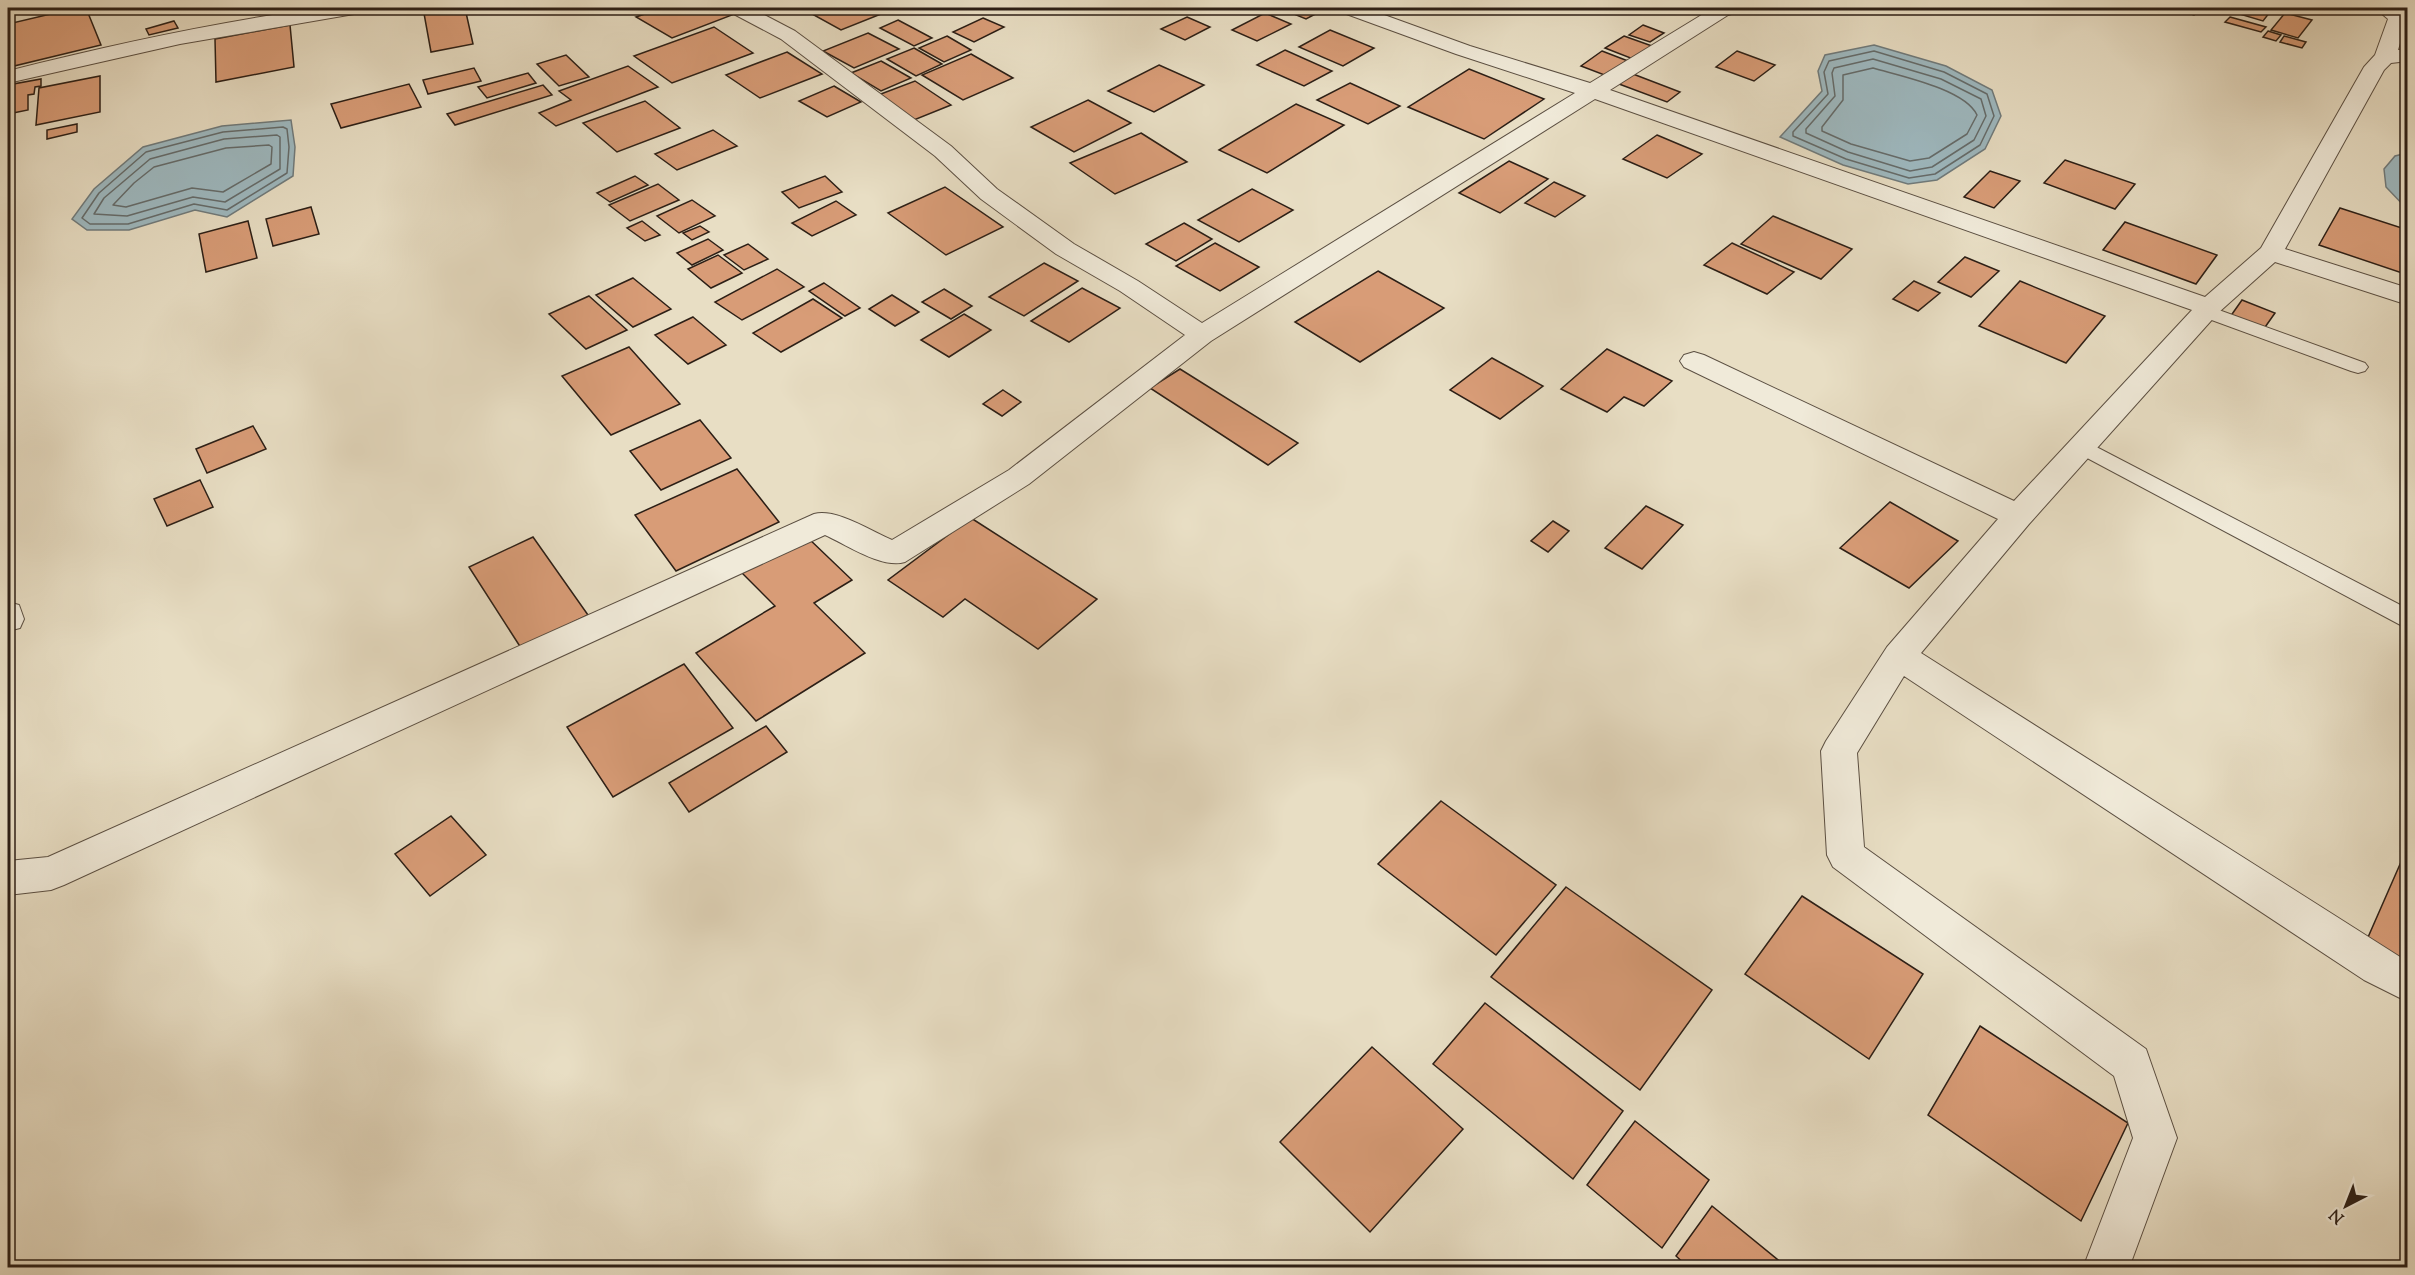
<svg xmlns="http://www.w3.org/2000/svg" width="2415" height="1275" viewBox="0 0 2415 1275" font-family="'Sorts Mill Goudy',serif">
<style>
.water{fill:#9eb9c0;stroke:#707b7c;stroke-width:1.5}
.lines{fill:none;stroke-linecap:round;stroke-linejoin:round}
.shore{stroke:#656c6b;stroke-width:1.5}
.building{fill:#d89c77;stroke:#2c1f16;stroke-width:1.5}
.service-casing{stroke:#5b4f42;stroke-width:2}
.minor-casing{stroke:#5b4f42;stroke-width:2}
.service{fill:#f0ead9;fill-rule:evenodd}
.minor{fill:#f0ead9;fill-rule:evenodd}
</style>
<rect width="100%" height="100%" fill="#e8dec4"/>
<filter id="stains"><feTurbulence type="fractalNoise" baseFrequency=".00333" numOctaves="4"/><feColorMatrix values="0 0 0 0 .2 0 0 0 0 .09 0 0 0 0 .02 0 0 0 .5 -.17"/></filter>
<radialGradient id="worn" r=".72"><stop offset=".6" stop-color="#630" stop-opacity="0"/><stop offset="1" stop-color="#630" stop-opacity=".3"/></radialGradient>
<g class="water">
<polygon points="1874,45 1946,66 1992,90 2001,116 1985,149 1937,180 1908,184 1843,165 1780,137 1822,91 1818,71 1825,55"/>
<polygon points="291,120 295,147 293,176 227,217 195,210 129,230 87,230 72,219 94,189 143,147 222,126"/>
<polygon points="2407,153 2408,153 2407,209 2386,187 2384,169 2395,156"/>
</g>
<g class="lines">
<g class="shore">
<polygon points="1874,51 1944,72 1987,94 1994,116 1980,145 1935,174 1909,178 1846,159 1793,136 1793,132 1828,94 1824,72 1829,61"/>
<polygon points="1873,59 1941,79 1981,99 1986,116 1974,140 1932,167 1910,171 1848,152 1806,133 1806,129 1835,96 1832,73 1834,68"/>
<path d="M1873,68C1900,76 1965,89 1977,115L1967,134L1929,158L1910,161L1851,144L1822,131V127L1843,100V75Z"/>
<polygon points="283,127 287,129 289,147 287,173 227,210 194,204 128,224 90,224 82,218 99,193 146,152 223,132"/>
<polygon points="277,135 280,137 280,169 225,202 193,197 127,216 94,214 104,198 150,159 224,139"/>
<polygon points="269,145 272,147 271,164 223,192 192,188 126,207 113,205 134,183 154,167 226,148"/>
</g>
</g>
<g class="building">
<polygon points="76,8 86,8 101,45 14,66 8,43 8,24"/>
<polygon points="423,8 465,8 473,44 431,52"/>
<polygon points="662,8 719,8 732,15 672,38 636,17"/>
<polygon points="807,8 896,8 841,30 803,9"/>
<polygon points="1288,8 1327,8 1306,19 1284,10"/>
<polygon points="2171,8 2205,8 2194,15"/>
<polygon points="2241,8 2253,8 2270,12 2263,21 2236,13"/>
<polygon points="1265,13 1291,24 1257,41 1232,30"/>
<polygon points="2285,13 2312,20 2298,38 2271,30"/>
<polygon points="1187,17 1210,27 1185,40 1161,29"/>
<polygon points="2230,17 2266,27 2261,32 2225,22"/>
<polygon points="983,18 1004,27 974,42 953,32"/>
<polygon points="898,20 932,38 914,46 880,28"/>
<polygon points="174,21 178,28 149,35 146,29"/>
<polygon points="290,25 294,67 216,82 215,39"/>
<polygon points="1643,25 1664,33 1650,42 1629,35"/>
<polygon points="714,27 753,53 672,83 634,56"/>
<polygon points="1330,30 1374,48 1343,66 1299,47"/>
<polygon points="2268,31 2281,35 2276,41 2263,37"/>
<polygon points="868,33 899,49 854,68 823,51"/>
<polygon points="947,36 971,50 944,62 919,48"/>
<polygon points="1624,36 1652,46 1633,59 1605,48"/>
<polygon points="2284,36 2306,42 2302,48 2280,42"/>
<polygon points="914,48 942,64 916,76 887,59"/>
<polygon points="1285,50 1332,71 1304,86 1257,65"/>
<polygon points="1602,51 1628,61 1607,76 1581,66"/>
<polygon points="1737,51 1775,65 1754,81 1716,67"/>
<polygon points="787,52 822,74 760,98 726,75"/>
<polygon points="971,54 1013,78 963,100 922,75"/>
<polygon points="566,55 589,77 559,86 537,64"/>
<polygon points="881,61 911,78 881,91 851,73"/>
<polygon points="1159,65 1204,85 1154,112 1108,91"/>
<polygon points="628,66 658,87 556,126 539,113 571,100 559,91"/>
<polygon points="474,68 481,81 428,94 423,80"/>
<polygon points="1469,69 1544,99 1484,139 1408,107"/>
<polygon points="528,73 536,83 487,98 478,87"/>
<polygon points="1633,74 1680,92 1667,102 1619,84"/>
<polygon points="100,76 100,112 36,125 39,88"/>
<polygon points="41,79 41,86 35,87 34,94 28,95 28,110 8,114 8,85"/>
<polygon points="915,81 951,105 909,122 873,97"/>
<polygon points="1350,83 1400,106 1368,124 1317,100"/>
<polygon points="409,84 421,107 341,128 331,104"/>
<polygon points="543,85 552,95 455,125 447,114"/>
<polygon points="834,86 861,102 827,117 799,101"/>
<polygon points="1088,100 1131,123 1074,152 1031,127"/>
<polygon points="645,101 680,128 617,152 583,123"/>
<polygon points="1296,104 1344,125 1267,173 1219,150"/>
<polygon points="77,124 77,132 47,139 47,130"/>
<polygon points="713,130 737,146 677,170 655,154"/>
<polygon points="1141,133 1187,162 1115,194 1070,163"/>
<polygon points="1657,135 1702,154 1667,178 1623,159"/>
<polygon points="2065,160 2135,184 2115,209 2044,183"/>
<polygon points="1509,161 1548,179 1500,213 1459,193"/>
<polygon points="1990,171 2020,181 1994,208 1964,197"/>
<polygon points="635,176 648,185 610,202 597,193"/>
<polygon points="825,176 842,192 799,208 782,192"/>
<polygon points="1554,182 1585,196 1555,217 1525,203"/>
<polygon points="658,184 679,200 630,221 609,205"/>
<polygon points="945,187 1003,227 946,255 888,213"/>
<polygon points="1252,189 1293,210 1239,242 1198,220"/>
<polygon points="692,200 715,216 679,233 657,216"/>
<polygon points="836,201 856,215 812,236 792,223"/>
<polygon points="311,207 319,234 273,246 266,219"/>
<polygon points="2340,208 2408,230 2408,275 2319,245"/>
<polygon points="1773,216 1852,249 1821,279 1741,244"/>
<polygon points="248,221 257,258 206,272 199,234"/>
<polygon points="642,221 660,235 645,241 627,228"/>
<polygon points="2125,222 2217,255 2196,284 2103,250"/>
<polygon points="1184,223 1212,239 1176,261 1146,244"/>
<polygon points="700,226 709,232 692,240 683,233"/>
<polygon points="708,239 723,250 692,265 677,253"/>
<polygon points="1215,243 1259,267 1220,291 1176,266"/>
<polygon points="1732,243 1794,272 1767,294 1704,265"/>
<polygon points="748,244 768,259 744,270 724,255"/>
<polygon points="718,255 742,273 711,288 688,269"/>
<polygon points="1965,257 1999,271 1971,297 1938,282"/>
<polygon points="1044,263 1078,281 1024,316 989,297"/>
<polygon points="777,269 804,287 742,320 715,302"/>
<polygon points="1378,271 1444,308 1360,362 1295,322"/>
<polygon points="633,278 671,309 633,327 596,295"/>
<polygon points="1914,281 1940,293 1918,311 1893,299"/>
<polygon points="2020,281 2105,316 2066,363 1979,326"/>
<polygon points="824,283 860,308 845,316 809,291"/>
<polygon points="1082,288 1120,308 1069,342 1031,321"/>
<polygon points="944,289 972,306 951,319 922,302"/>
<polygon points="892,295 919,312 895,326 869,309"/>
<polygon points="589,296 627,330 586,349 549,314"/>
<polygon points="813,299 842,318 781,352 753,333"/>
<polygon points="2242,300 2275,313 2263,330 2230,317"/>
<polygon points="964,314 991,330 949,357 921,340"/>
<polygon points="693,317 726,345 688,364 655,335"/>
<polygon points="629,347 680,404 611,435 562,376"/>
<polygon points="1607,349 1672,381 1644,406 1624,397 1607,412 1561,389"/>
<polygon points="1492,358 1543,386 1500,419 1450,390"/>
<polygon points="1180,369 1298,443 1268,465 1150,388"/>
<polygon points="1003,390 1021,402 1002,416 983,404"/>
<polygon points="700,420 731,458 661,490 630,451"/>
<polygon points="253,426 266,449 207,473 196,449"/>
<polygon points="737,469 779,522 676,571 635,515"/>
<polygon points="200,480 213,507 167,526 154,499"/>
<polygon points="1890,502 1958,541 1909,588 1840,548"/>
<polygon points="1646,506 1683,525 1642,569 1605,548"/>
<polygon points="971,518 1097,599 1038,649 965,599 943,617 888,580"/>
<polygon points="1553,521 1569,531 1548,552 1531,541"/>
<polygon points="806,536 852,580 814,603 865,653 756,721 696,653 775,606 742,573"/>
<polygon points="533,537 588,615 521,648 469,567"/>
<polygon points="684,664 733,728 613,797 567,727"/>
<polygon points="766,726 787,752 689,812 669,783"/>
<polygon points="1441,801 1556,885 1496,955 1378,864"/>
<polygon points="451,816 486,855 430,896 395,854"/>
<polygon points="2408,846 2408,977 2362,951"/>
<polygon points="1566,887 1712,990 1640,1090 1491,977"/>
<polygon points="1802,896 1923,974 1869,1059 1745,974"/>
<polygon points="1485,1003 1623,1111 1573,1179 1433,1064"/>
<polygon points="1980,1026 2128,1123 2081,1221 1928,1115"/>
<polygon points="1372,1047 1463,1129 1370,1232 1280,1142"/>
<polygon points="1635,1121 1709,1180 1662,1248 1587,1185"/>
<polygon points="1712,1206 1788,1268 1689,1268 1676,1256"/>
</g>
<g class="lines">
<g class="service-casing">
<g id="service">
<polygon points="2205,305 2365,363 2368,367 2365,371 2358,373 2351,371 2198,315 2195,311 2198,307"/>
<polygon points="2081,439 2408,609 2408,629 2074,451 2070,446 2074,441"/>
</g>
</g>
<g class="minor-casing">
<g id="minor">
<path d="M318,8H364L361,12L354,14L180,44L8,83V71C110,45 214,23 318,8Z"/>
<path d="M727,8H751L795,31L951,146L997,189L1074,244L1138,281L1202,323L1575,93L1456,54L1341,12L1338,8H1365L1470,46L1590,83L1713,8H1741L1738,12L1728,15L1610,90L2205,297L2261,248L2364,67L2375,55L2388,19L2375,8H2398L2408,15L2398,50L2408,49V61L2391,63L2384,70L2285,249L2408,288V305L2275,262L2218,313L2029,524L1921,653L2408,962V1002L2364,980L1904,676L1857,753L1864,847L2146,1049L2177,1138L2129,1268H2083L2133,1138L2114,1076L1833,867L1827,855L1821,751L1826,741L1887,647L1998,519L1684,367L1680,361L1684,355L1694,352L1704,355L2014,501L2192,310L1595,99L1211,341L1029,484L905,562C882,569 847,545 825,535L64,885L51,890L8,895V861L48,857L814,514C836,508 871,531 892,540L1009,470L1185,335L1120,291L1056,254L981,199L935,156L781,39L730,12Z"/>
<polygon points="8,602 19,605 24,619 20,628 8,631"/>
</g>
</g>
<use href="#service" class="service"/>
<use href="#minor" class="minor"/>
</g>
<rect width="2415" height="1275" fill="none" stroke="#e8dec4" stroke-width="30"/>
<rect x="9" y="9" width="2397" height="1257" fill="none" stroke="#2c1f16" stroke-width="3"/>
<rect x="15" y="15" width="2385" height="1245" fill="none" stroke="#2c1f16" stroke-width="1.5"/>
<g transform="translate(2346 1206) rotate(222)" stroke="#f0ead9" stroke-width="4.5" paint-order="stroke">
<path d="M0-4.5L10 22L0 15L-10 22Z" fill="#2c1f16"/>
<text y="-9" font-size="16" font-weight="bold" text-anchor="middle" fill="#2c1f16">N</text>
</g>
<rect width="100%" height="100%" filter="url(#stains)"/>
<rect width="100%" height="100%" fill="url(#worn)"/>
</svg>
